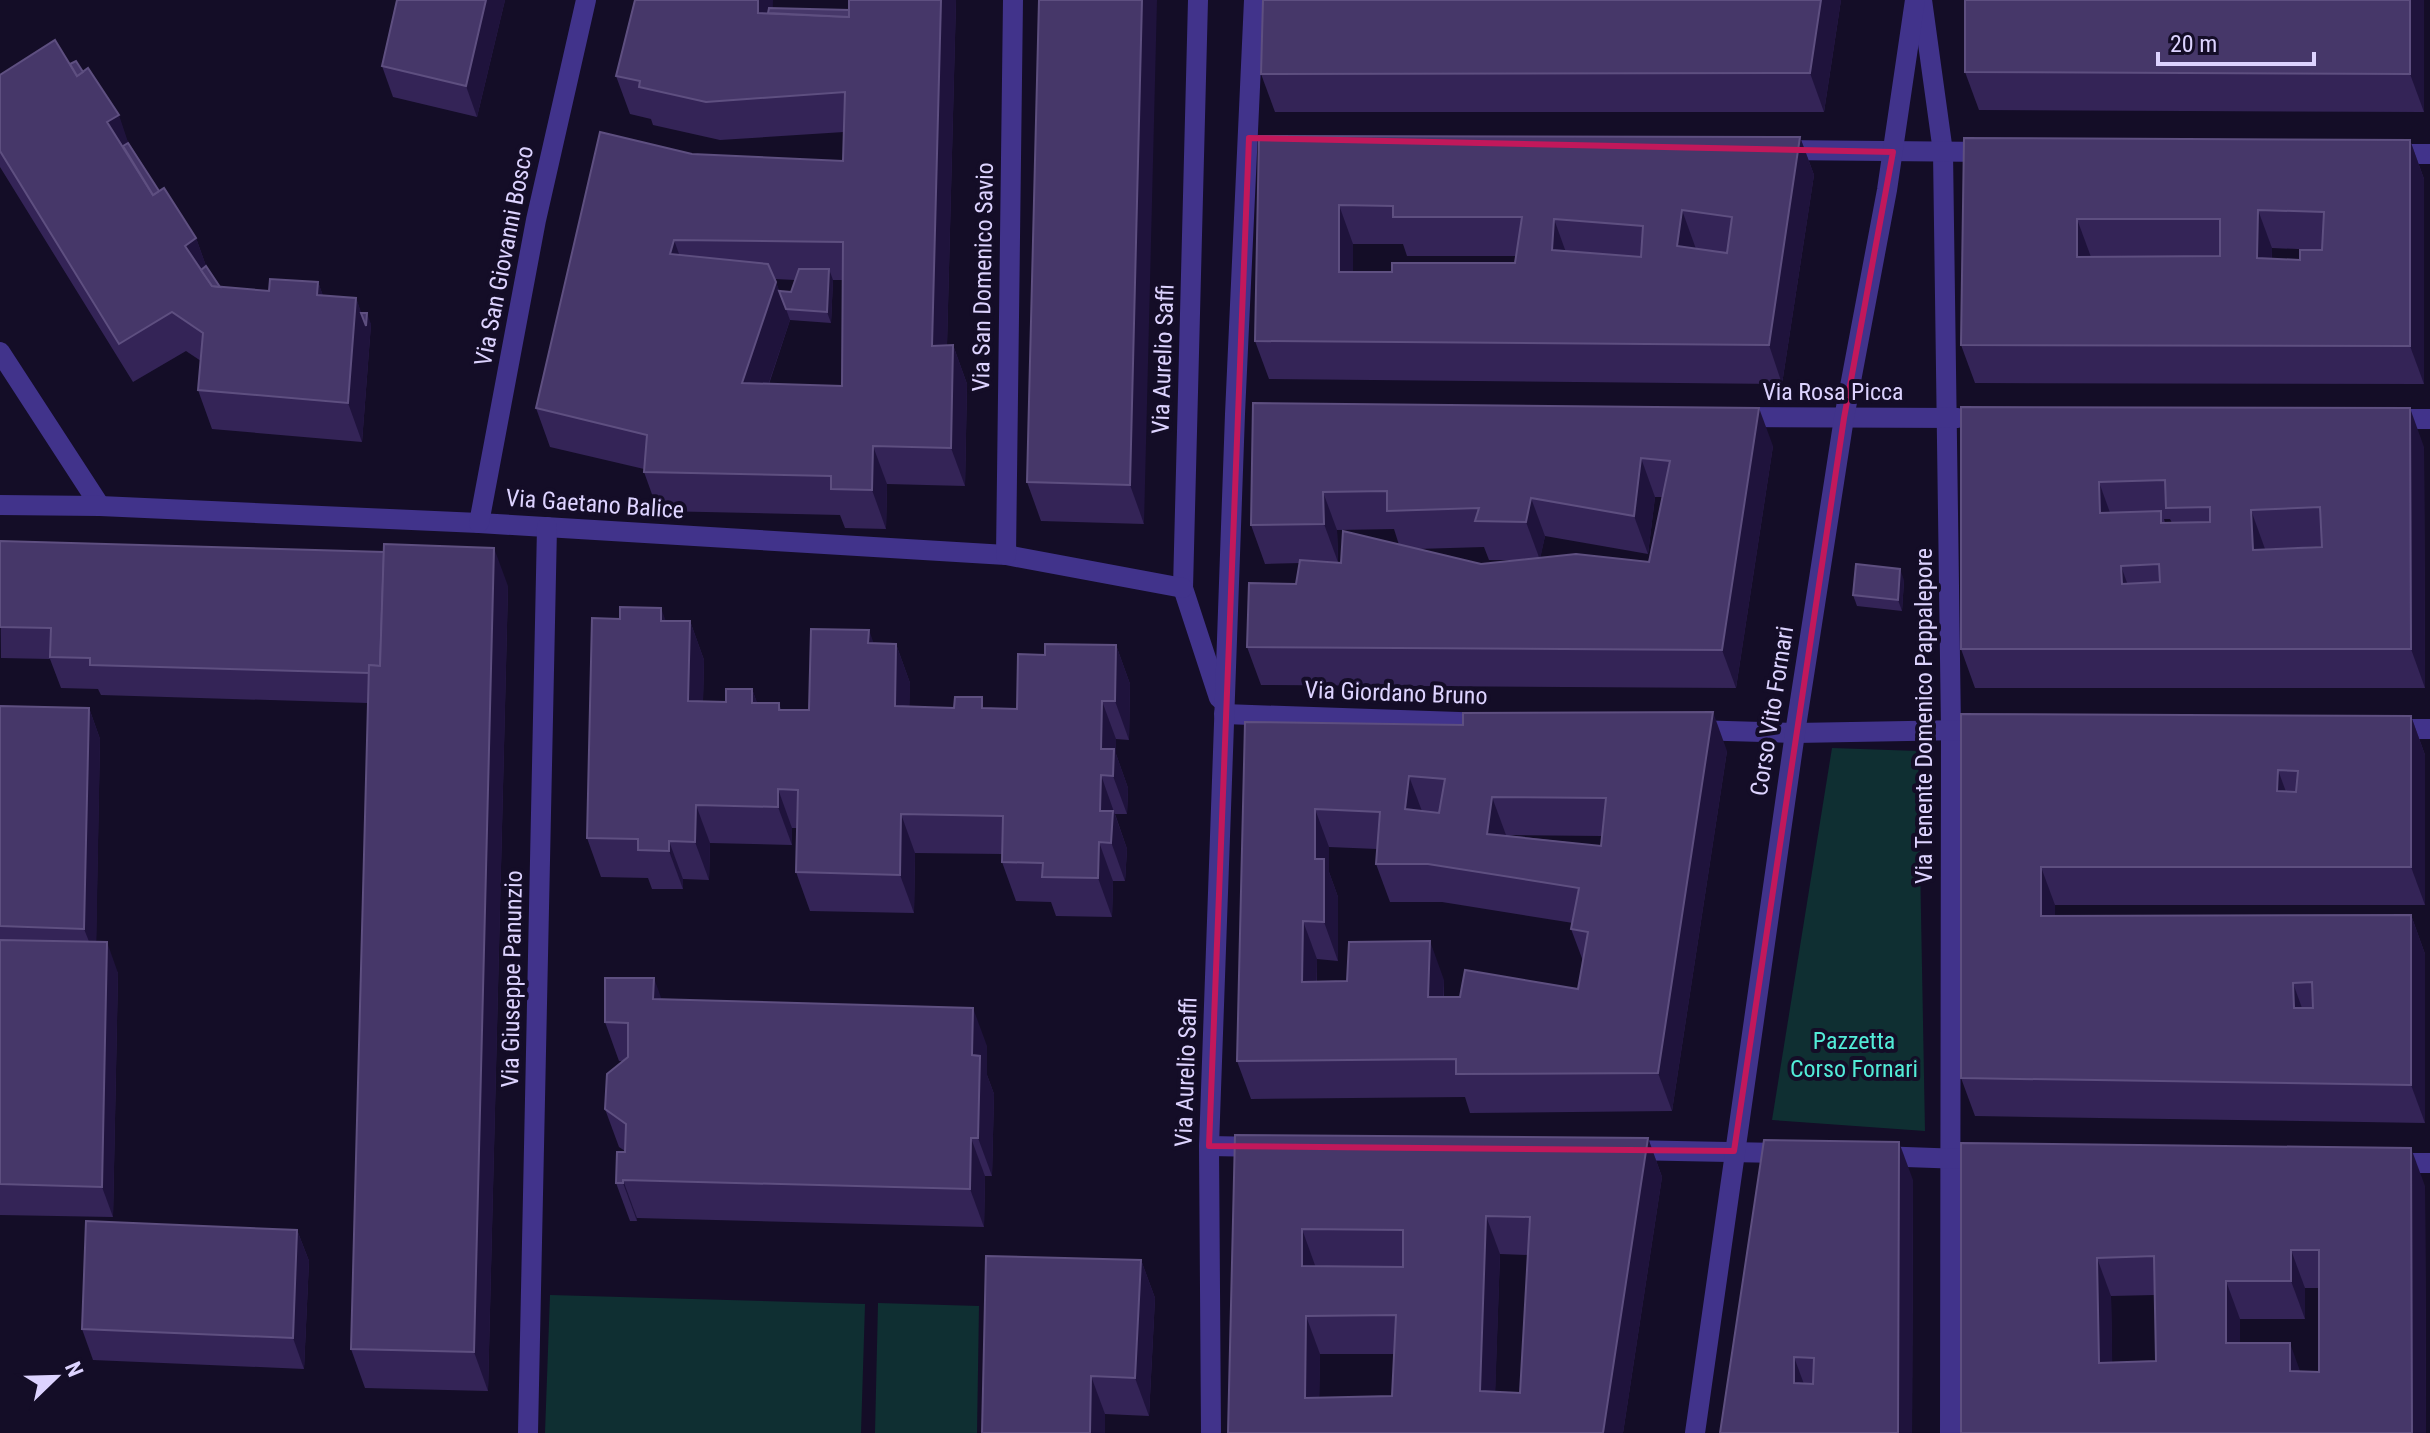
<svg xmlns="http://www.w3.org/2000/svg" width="2430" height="1433" viewBox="0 0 2430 1433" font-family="'Roboto Condensed',sans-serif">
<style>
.green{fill:#0f2f32}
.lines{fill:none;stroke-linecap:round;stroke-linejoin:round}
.minor{stroke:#41338b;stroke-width:20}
.wall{fill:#342457;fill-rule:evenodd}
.shaded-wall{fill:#1f133c}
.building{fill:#463769;stroke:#5e4f80;stroke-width:2;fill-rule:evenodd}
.marked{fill:none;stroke:#c2185b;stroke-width:6;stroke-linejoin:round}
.labels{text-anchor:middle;stroke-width:8;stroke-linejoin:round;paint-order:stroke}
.street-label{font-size:24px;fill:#ddd3ff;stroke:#140d27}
.park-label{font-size:24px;fill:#52ecd8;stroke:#140d27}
</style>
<rect width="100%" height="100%" fill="#140d27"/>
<g class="green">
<polygon points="1832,748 1918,751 1925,1131 1772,1120"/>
<polygon points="550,1295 865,1304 861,1433 545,1433"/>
<polygon points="878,1303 979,1306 977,1433 875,1433"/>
</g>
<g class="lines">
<g class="minor">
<polyline points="1198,0 1183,588 1219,698"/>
<polyline points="1922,0 1943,152 1951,730 1950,1433"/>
<polyline points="1777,150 1989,152"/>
<polyline points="2389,154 2430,154"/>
<polyline points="0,352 100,506"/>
<polyline points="1738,417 1958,418"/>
<polyline points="2390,419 2430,419"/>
<polyline points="0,505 100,506 479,523 1006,555 1183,588"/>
<polyline points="479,523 536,220 586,0"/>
<polyline points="1006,555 1013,0"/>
<polyline points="1224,714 1488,723"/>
<polyline points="2388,729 2430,729"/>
<polyline points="1692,730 1795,733 1964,730"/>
<polyline points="1209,1146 1262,1147"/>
<polyline points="1626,1150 1786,1153"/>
<polyline points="1878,1156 1962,1159"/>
<polyline points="2390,1163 2430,1163"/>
<polyline points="528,1433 547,527"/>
<polyline points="1211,1433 1209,1146 1235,414 1254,0"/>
<polyline points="1695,1433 1795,733 1844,418 1887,190 1915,0"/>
</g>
</g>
<g class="wall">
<polygon points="397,0 505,0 477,117 393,97 382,66"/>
<path d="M849,0H956L947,345H953L967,384L965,486L887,484L886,529L845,528L840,515L658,511L644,472V469L550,447L536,408L692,154L843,161L844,132L720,140L653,125L651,119L630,114L616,76L773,8L849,10ZM775,279L795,280L791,292L779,291ZM833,280H843L842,386L769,384L790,320L831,323Z"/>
<polygon points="1039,0 1144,524 1041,521 1027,482"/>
<polygon points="1263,0 1841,0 1824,112 1275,112 1261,74"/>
<polygon points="1965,0 2424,0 2424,112 1979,110 1965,72"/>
<polygon points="70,64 129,143 159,191 196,238 206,266 220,287 269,291 318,282 323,296 356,298 361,313 371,324 362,442 212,429 198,390 201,361 186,351 133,382 0,167 0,75"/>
<path d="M1259,136L1800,137L1814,175L1782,384L1269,379L1255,341ZM1353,244H1403L1407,256H1516L1515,263L1392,272H1353Z"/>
<path d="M1964,138L2410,140L2424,179V384L1975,383L1961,345ZM2272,248L2322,250L2300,260L2272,259Z"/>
<path d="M1253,403L1773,446L1736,688L1261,685L1247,647L1296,584L1300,563L1265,564L1251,525ZM1655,497H1662L1649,562L1540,558L1545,536L1648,554ZM1394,529L1399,545L1341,563L1338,562L1337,530ZM1484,547L1489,560H1518L1481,564L1417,549Z"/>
<path d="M1961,407L2424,447L2425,688H1975L1961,649ZM2164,519H2170L2172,523H2165ZM2322,546V547L2265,550V549Z"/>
<polygon points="0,541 508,586 488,1391 365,1388 351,1349 368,703 101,695 98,689 61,688 50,659 1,658"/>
<polygon points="1904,580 1902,611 1857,606 1853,595"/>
<polygon points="666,621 690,621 704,660 703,701 726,702 752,689 757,703 779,703 781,710 809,710 874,644 896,644 910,683 909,707 1017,709 1045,655 1116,645 1130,684 1129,740 1116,739 1116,754 1128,788 1127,814 1115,814 1127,849 1125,881 1113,881 1112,917 1056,916 1051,902 1016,901 1002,862 1002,854 915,853 914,913 810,911 796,872 797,828 792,828 792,845 710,843 709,880 683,879 683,889 652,889 648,878 601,877 587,838"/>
<polygon points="0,706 89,708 100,739 96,942 118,973 113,1217 0,1215"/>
<polygon points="1961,714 2411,716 2425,755 2425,905 2055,905 2055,916 2411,915 2425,954 2425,1123 1975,1116 1961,1078"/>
<path d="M1245,722L1727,751L1672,1111L1470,1113L1465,1097L1251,1099L1237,1061ZM1506,835L1602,836L1601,846ZM1329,847L1377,849L1376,864L1390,902H1442L1573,923L1571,929L1583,961L1578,989L1444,997V980L1317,981V959L1338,961V897L1329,872Z"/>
<polygon points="661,999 987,1046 987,1075 994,1094 992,1176 985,1176 984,1227 637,1218 637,1221 630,1221 616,1183 625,1151 619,1147 605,1109 623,1061 619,1061 605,1022"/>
<path d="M1235,1135L1648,1138L1662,1177L1623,1433H1228ZM1500,1254L1528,1255L1520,1393L1495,1392ZM1320,1354H1394L1392,1396L1319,1398Z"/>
<path d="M1961,1143L2425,1186L2426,1433H1961ZM2305,1288H2319V1372H2301L2240,1343V1319H2305ZM2155,1295L2156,1361L2112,1362L2111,1296Z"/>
<polygon points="1913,1180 1912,1433 1720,1433"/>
<polygon points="297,1230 309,1261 304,1369 93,1360 82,1329"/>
<polygon points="1141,1260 1155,1298 1149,1416 1105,1414 982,1433"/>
</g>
<g class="shaded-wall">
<polygon points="486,0 505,0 477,117 466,86"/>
<polygon points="758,0 773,0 772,40 758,13"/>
<polygon points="941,0 956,0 946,384 932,346"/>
<polygon points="1142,0 1157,0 1144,524 1130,485"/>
<polygon points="1821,0 1841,0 1824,112 1810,73"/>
<polygon points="2410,0 2424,0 2424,112 2410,74"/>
<polygon points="119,115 132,154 123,159 107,122"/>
<polygon points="1800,137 1814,175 1782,384 1769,345"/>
<polygon points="2410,140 2424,179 2424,384 2410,346"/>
<polygon points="1339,205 1353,244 1353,311 1339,272"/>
<polygon points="1682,210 1696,249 1677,246"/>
<polygon points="2258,210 2272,248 2271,296 2257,258"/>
<polygon points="1554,219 1568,258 1552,250"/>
<polygon points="2077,219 2091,257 2077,257"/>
<polygon points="196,238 210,277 202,283 185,246"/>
<polygon points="674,240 688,279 670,254"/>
<polygon points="829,269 833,280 831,323 827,312"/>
<polygon points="318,282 332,320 317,295"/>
<polygon points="776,282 790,320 756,421 742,383"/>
<polygon points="356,298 366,326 367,313 371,324 362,442 348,403"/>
<polygon points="953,345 967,384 965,486 951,448"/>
<polygon points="1759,408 1773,446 1736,688 1722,650"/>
<polygon points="2410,408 2424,447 2425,688 2411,649"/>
<polygon points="873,446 887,484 886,529 872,490"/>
<polygon points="1641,458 1655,497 1648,554 1634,516"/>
<polygon points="2099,482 2113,521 2100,513"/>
<polygon points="1323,492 1337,530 1338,562 1324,524"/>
<polygon points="1531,498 1545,536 1540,560 1526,522"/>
<polygon points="2251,510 2265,549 2267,588 2253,550"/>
<polygon points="494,548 508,586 488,1391 474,1352"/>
<polygon points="2121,566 2135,605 2122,584"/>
<polygon points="1900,569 1904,580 1902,611 1898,600"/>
<polygon points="661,608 675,646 661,621"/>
<polygon points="690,621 704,660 702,739 688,701"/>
<polygon points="869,630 883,669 868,643"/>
<polygon points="896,644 910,683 909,745 895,706"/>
<polygon points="1116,645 1130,684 1129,740 1115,701"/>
<polygon points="752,689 766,727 752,703"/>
<polygon points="1102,701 1116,739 1116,754 1128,788 1127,814 1113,776 1101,749"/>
<polygon points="89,708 100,739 96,959 84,929"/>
<polygon points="1713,712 1727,751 1672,1111 1658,1073"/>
<polygon points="2411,716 2425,755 2425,905 2411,867"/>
<polygon points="2278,770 2292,808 2277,791"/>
<polygon points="1101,775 1127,849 1125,881 1100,811"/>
<polygon points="1409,776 1423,814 1405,809"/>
<polygon points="778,789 792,828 792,845 778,807"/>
<polygon points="1492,797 1506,835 1487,834"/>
<polygon points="696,805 710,843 709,880 695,842"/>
<polygon points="1315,809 1329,847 1329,872 1338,897 1338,961 1324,922 1315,859"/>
<polygon points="901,814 915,853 914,913 900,875"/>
<polygon points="669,841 683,879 683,889 669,851"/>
<polygon points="1099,842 1113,881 1112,917 1098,878"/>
<polygon points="2041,867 2055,905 2055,954 2041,916"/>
<polygon points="2411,915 2425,954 2425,1123 2411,1085"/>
<polygon points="1303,921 1317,959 1316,1020 1302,982"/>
<polygon points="1430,941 1444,980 1442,1036 1428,997"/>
<polygon points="107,942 118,973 113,1217 102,1187"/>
<polygon points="654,978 668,1017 653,999"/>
<polygon points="2293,983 2307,1022 2294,1008"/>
<polygon points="973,1008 987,1046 987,1075 994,1094 992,1176 978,1138 972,1055"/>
<polygon points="971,1138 985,1176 984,1227 970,1189"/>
<polygon points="1648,1138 1662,1177 1623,1433 1603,1433"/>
<polygon points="1899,1142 1913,1180 1912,1433 1898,1433"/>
<polygon points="2411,1148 2425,1186 2426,1433 2412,1433"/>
<polygon points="623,1180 637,1218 637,1221 623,1183"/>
<polygon points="1486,1216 1500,1254 1494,1430 1480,1391"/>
<polygon points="1302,1229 1316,1268 1302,1266"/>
<polygon points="297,1230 309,1261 304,1369 293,1338"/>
<polygon points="2291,1250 2305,1288 2305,1319 2291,1281"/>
<polygon points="2097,1258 2111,1296 2113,1401 2099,1363"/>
<polygon points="1141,1260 1155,1298 1149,1416 1135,1378"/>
<polygon points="2226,1281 2240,1319 2240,1381 2226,1343"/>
<polygon points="1306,1316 1320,1354 1319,1433 1305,1398"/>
<polygon points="2290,1343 2304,1382 2290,1371"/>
<polygon points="1794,1357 1808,1395 1794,1383"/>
<polygon points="1091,1376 1105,1414 1105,1433 1090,1433"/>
</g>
<g class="building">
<polygon points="397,0 486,0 466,86 382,66"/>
<path d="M635,0H758V13L849,17V0H941L932,346L953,345L951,448L873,446L872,490L831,489V476L644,472L647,435L536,408L600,132L692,154L843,161L845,92L706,102L639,87L640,81L616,76ZM674,240L843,242L842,386L742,383L776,282L768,264L670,254Z"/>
<polygon points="1039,0 1142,0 1130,485 1027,482"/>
<polygon points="1263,0 1821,0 1810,73 1261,74"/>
<polygon points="1965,0 2410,0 2410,74 1965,72"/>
<polygon points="769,8 849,10 849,17 768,13"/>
<polygon points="55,40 77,76 88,68 119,115 107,122 153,195 164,188 196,238 185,246 212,286 269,291 270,279 318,282 317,295 356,298 348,403 198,390 203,333 172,312 119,344 0,151 0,75"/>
<polygon points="76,61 83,72 77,76 70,64"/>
<path d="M1259,136L1800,137L1769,345L1255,341ZM1339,205L1393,206V217H1522L1515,263H1392V272H1339ZM1682,210L1732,217L1727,253L1677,246ZM1554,219L1643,226L1641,257L1552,250Z"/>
<path d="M1964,138L2410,140V346L1961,345ZM2258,210L2324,212L2322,250H2300V260L2257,258ZM2077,219H2220V256L2077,257Z"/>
<polygon points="128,143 159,191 153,195 123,146"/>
<polygon points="206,266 220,287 212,286 201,270"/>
<polygon points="799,269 829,269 827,312 786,309 779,291 791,292"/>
<polygon points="361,313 367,313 366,326"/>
<polygon points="1253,403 1759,408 1722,650 1247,647 1249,583 1296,584 1300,560 1341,563 1343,531 1481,564 1576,554 1649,562 1670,461 1641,458 1634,516 1531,498 1526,522 1475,521 1479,508 1387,511 1387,491 1323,492 1324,524 1251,525"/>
<path d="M1961,407L2410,408L2411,649H1961ZM2165,480L2166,508L2210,507V522L2161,523V511L2100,513L2099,482ZM2320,507L2322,547L2253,550L2251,510ZM2159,564L2160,582L2122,584L2121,566Z"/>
<polygon points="0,541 384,552 380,666 369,665 369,673 90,665 90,658 50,657 51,628 0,627"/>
<polygon points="384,544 494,548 474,1352 351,1349 369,665 380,666"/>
<polygon points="1856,564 1900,569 1898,600 1853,595"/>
<polygon points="620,607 661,608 661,621 690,621 688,701 726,702 726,689 752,689 752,703 779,703 779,710 809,710 811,629 869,630 868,643 896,644 895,706 954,708 955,697 982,697 982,708 1017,709 1018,654 1045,655 1045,644 1116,645 1115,701 1102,701 1101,749 1114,749 1113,776 1101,775 1100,811 1113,811 1111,843 1099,842 1098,878 1042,877 1043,863 1002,862 1003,816 901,814 900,875 796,872 798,790 778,789 778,807 696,805 695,842 669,841 669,851 638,850 638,839 587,838 592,618 620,619"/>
<polygon points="0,706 89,708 84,929 0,926"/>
<path d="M1713,712L1658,1073L1456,1074V1059L1237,1061L1245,722L1463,725V713ZM1409,776L1445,779L1439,813L1405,809ZM1492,797L1606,798L1601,846L1487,834ZM1315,809L1380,812L1376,864H1428L1579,888L1571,929L1588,932L1578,989L1465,970L1460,997H1428L1430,941L1349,942L1347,981L1302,982L1303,921L1324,922V859H1315Z"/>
<path d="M1961,714L2411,716V867H2041V916L2411,915V1085L1961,1078ZM2278,770L2298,771L2296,792L2277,791ZM2312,982L2313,1008H2294L2293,983Z"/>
<polygon points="0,940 107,942 102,1187 0,1184"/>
<polygon points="605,978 654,978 653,999 973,1008 972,1055 980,1056 978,1138 971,1138 970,1189 623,1180 623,1183 616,1183 617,1152 625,1152 626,1124 605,1109 607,1074 628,1057 628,1023 605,1022"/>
<path d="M1235,1135L1648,1138L1603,1433H1228ZM1486,1216L1530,1217L1520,1393L1480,1391ZM1302,1229L1403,1230V1267L1302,1266ZM1396,1315L1392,1396L1305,1398L1306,1316Z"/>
<path d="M1764,1140L1899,1142L1898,1433H1720ZM1794,1357L1814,1358L1813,1384L1794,1383Z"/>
<path d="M1961,1143L2411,1148L2412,1433H1961ZM2291,1250H2319V1372L2290,1371V1343H2226V1281H2291ZM2154,1256L2156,1361L2099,1363L2097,1258Z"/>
<polygon points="86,1221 297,1230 293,1338 82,1329"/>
<polygon points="986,1256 1141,1260 1135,1378 1091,1376 1090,1433 982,1433"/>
</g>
<path class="marked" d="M1249,138L1893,152L1844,418L1734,1151L1209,1146Z"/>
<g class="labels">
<g class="street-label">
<text transform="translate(504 256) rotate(-79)" y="8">Via San Giovanni Bosco</text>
<text transform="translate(983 277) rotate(-89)" y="8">Via San Domenico Savio</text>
<text transform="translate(1163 359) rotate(-88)" y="8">Via Aurelio Saffi</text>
<text x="1833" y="400">Via Rosa Picca</text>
<text transform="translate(595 504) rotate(4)" y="8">Via Gaetano Balice</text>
<text transform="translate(1396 693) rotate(2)" y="8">Via Giordano Bruno</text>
<text transform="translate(1772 711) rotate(-81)" y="8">Corso Vito Fornari</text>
<text transform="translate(1924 716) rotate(-90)" y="8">Via Tenente Domenico Pappalepore</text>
<text transform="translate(512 979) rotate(-89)" y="8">Via Giuseppe Panunzio</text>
<text transform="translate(1186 1072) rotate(-88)" y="8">Via Aurelio Saffi</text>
</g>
<g class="park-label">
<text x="1854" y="1049">Pazzetta<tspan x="1854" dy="28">Corso Fornari</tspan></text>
</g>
</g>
<g transform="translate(56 1377) rotate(67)" stroke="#140d27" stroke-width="6" paint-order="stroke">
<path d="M0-6L14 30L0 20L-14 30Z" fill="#ddd3ff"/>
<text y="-12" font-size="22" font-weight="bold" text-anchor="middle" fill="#ddd3ff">N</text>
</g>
<path d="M2158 52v12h156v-12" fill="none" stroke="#ddd3ff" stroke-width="4"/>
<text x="2170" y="52" font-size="24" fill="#ddd3ff" stroke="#140d27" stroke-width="6" paint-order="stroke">20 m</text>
</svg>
